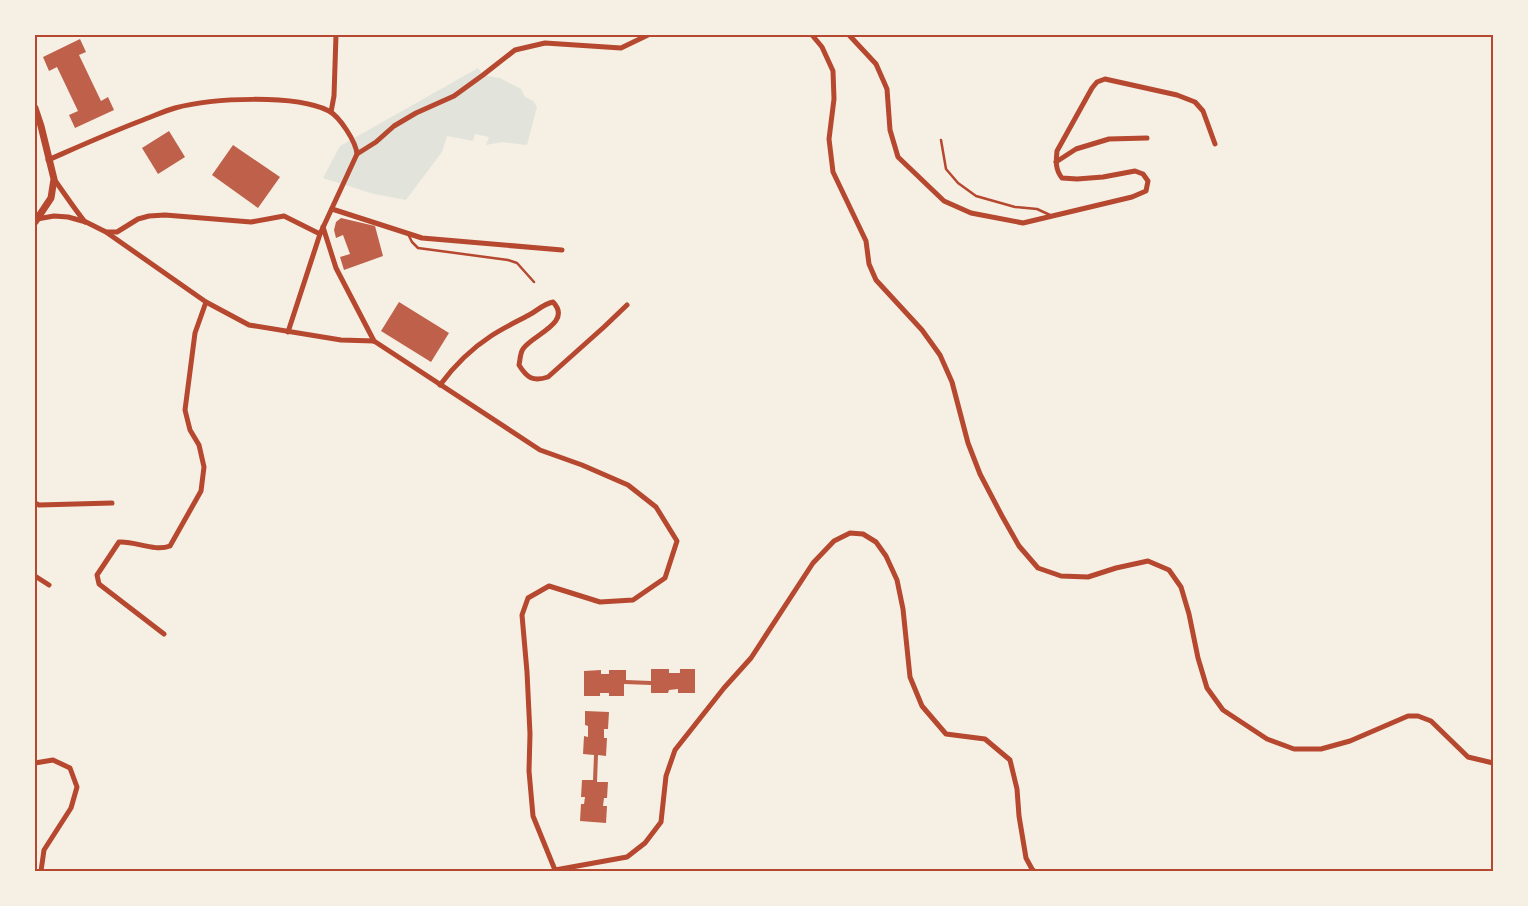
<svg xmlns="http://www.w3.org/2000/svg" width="1528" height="906" viewBox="0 0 1528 906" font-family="'Varela Round',sans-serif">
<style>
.green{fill:#e2e4dc}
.building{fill:#bf614a}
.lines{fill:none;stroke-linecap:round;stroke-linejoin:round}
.service{stroke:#b5482f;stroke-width:2.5}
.minor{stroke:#b5482f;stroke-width:5}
.tertiary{stroke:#b5482f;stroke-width:7}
.neatline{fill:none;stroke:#b5482f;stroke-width:2}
</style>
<rect width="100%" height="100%" fill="#f6efe4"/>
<polygon class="green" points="478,68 483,75 500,78 521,89 525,97 533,101 537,107 527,145 502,142 486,145 489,137 475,134 473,141 447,136 442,152 406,200 374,194 323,178 340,146"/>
<g class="building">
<polygon points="80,39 86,52 79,55 101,101 108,97 114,110 75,128 69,115 78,111 57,67 49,71 43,57"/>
<polygon points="169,131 185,157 158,174 142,148"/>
<polygon points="233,145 280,177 258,208 212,175"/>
<polygon points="341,218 375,226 383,256 344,270 340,257 350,254 343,235 336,238 334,230 336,222"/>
<polygon points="399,302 449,333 431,362 381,331"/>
<polygon points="651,669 669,669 669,673 680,673 680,669 695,669 695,693 678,693 678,689 669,690 668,693 651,693 651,685 624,684 624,696 609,696 609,693 600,693 600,696 584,696 584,671 601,670 601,674 609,674 609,670 626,670 626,680 651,681"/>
<polygon points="585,711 609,712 608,729 604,729 604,738 607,738 606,756 598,755 597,782 608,782 607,798 604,798 603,806 607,806 606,823 580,821 581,804 584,804 585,797 581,797 582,780 593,780 594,755 583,754 584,736 588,737 588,726 585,725"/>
</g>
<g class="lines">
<g class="service">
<polyline points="941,140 946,169 958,183 976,196 1015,207 1037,209 1050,215"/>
<polyline points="408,234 412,242 418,248 508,260 517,263 534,282"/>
</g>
<g class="minor">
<polyline points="812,35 822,47 833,71 834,99 829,139 833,172 866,241 869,264 876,280 922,330 940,355 952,382 968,443 980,474 1002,516 1019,546 1038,568 1061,576 1088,577 1116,568 1148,561 1169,570 1181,587 1189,614 1198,658 1207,688 1223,710 1267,739 1294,749 1321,749 1350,741 1408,716 1418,716 1431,721 1468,757 1493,763"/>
<path d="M849,35L876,64L887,89L890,130L898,157L944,201L971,213L1023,223L1132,197L1146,191L1148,181L1143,174L1135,171L1103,177L1077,179L1062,178C1055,169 1056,161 1057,151L1092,88L1097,82L1105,79L1177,95L1195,102L1203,111L1215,144"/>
<polyline points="331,112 334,96 336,35"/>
<path d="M48,160C80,146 111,132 143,120C154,116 164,111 175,108C212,98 295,94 329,111C340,117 356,142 357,154"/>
<polyline points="1056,162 1076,149 1109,139 1147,138"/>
<path d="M54,179C64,193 74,208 85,222"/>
<polyline points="332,209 422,238 562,250"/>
<polyline points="37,219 54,216 68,217 86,222 106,232 206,302 249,325 341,340 374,341"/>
<polyline points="323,227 336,268 374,341"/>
<polyline points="107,232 117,232 138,219 149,216 165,215 251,222 284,216 320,234"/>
<polyline points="288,332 320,234 357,154 376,142 394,126 416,113 454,96 483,75 515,50 545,43 621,48 648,35"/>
<polyline points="374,341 540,450 582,465 628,485 656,507 677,541 665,578 633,600 600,602 549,586 528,598 522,615 527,672 530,734 529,771 533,816 555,870 627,857 645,843 661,822 666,776 675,750 724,688 751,658 813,563 834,541 850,533 863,534 876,542 886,556 897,580 903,609 910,677 922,706 946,734 985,739 1010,760 1017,789 1019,816 1026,858 1032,869 1034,871"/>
<path d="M440,385C454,366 471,349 491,336C503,328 516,322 529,315C537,311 543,304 553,302C573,323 532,335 523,349C520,353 520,361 519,365C527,378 533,382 548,377L604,327L627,305"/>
<polyline points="35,503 39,505 112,503"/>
<polyline points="35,576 49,585"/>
<path d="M164,634L99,584L97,575L119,542C136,541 154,552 170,546L201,491L204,467L199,445L190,430L185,410L195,333L206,302"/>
<polyline points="35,763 53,760 70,768 77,787 71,808 44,850 41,871"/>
</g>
<polyline class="tertiary" points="35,108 41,126 54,179 51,198 35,222"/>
</g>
<rect width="1528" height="906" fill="none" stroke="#f6efe4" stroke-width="72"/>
<rect x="36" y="36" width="1456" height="834" class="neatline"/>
</svg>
